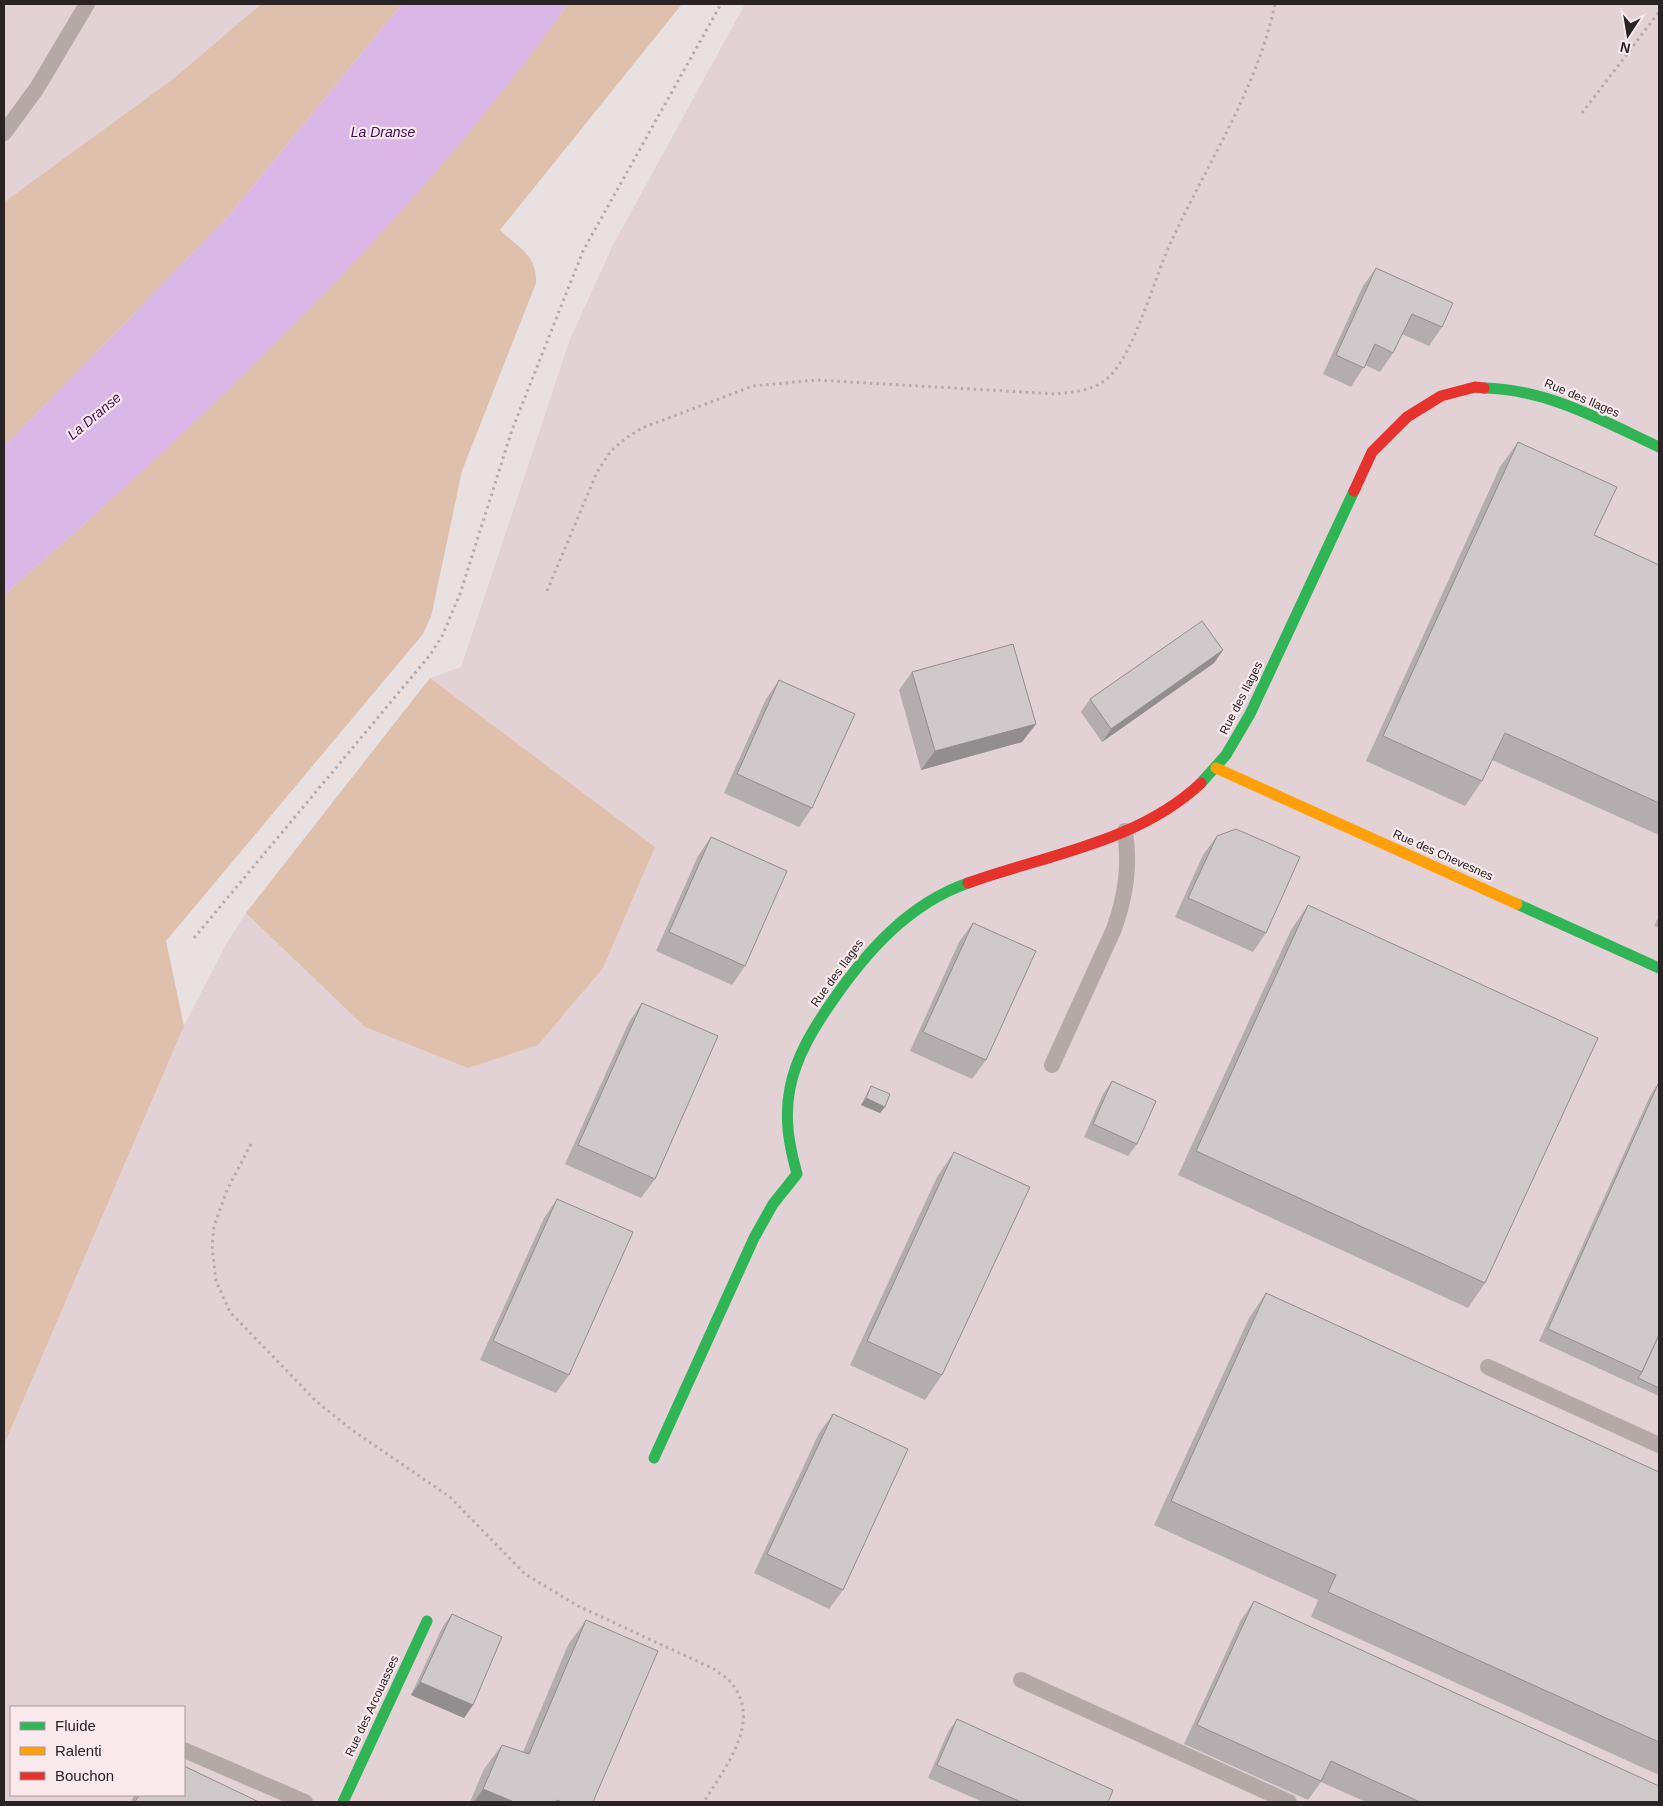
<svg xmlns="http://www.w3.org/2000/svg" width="1663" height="1806" viewBox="0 0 1663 1806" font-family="Helvetica,sans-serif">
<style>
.built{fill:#e3d2d5;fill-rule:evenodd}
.green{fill:#dfc0ad}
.water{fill:#dab7e6}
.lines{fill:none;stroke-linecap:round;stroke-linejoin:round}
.path{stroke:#b5abaa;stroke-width:3;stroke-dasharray:2.5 4;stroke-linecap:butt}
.lane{stroke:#b5a9a7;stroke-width:16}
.fast{stroke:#30b455;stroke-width:11}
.slow{stroke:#ff9f0a;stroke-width:11}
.jam{stroke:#e5322d;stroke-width:11}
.wall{fill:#b3adaf}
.shaded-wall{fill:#928d8e}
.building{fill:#d0c9cb;stroke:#928d8e}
.labels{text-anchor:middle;stroke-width:4.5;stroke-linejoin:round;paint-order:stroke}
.street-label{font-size:12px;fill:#292323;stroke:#fae9ec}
.water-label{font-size:14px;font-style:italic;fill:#450b59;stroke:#fae9ec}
</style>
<rect width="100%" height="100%" fill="#e9e0e2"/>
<g class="built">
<polygon points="4,4 261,4 173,79 4,202"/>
<path d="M745,4H1659V1802H4V1445L184,1026L226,944L246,913L430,678L461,667L570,339L613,245ZM11,1707H184V1795H11Z"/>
</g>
<g class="green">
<polygon points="261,4 402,4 227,218 4,447 4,202 173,79"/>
<path d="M568,4H682L500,230C518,248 537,254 536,283L462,471L431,617L423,634L166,941L184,1026L4,1445V595C207,417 410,224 568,4Z"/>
<polygon points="430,678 655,847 603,968 538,1045 468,1068 365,1027 246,913"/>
</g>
<path class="water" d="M402,4H568C411,224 207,417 4,595V447L227,218Z"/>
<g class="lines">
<g class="path">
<polyline points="1582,113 1659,12"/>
<path d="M547,591L597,472L611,451L626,438L642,428L753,386L816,380L1056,394C1074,392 1094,391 1109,377C1135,352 1155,275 1172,240C1208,162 1257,89 1275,4"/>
<polyline points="194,938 430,655 442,636 460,594 512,430 583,251 721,4"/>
<path d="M251,1144L227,1190L214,1226L212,1246L216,1281L230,1312L316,1401L352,1430L450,1497L525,1574L578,1606L714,1669C720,1674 728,1678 732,1684C763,1722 723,1770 704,1802"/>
</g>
<g class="lane">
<polyline points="4,133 37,88 87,4"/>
<path d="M1052,1065L1114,929C1126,895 1130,866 1125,831"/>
<polyline points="1488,1367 1659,1445"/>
<polyline points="1021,1680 1289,1802"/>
<polyline points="184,1750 305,1802"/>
</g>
<g class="fast">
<path d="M1484,388C1547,389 1603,421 1659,447"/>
<polyline points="1201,783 1226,755 1250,714 1354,491"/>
<polyline points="1517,904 1659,968"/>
<path d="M654,1458L754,1238L773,1204L797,1174C789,1145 784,1118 790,1088C796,1057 813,1029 831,1003C866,952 908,904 968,883"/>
<polyline points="343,1802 427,1621"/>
</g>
<polyline class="slow" points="1216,768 1517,904"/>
<g class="jam">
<polyline points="1354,491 1372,452 1407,417 1441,396 1475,387 1484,388"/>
<path d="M968,883C1046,855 1139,842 1201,783"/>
</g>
</g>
<g class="wall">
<polygon points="1376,268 1442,327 1429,346 1402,334 1393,353 1380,372 1365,365 1351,387 1323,374 1363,286"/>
<polygon points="1518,442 1594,535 1659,565 1659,835 1492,760 1482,781 1465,806 1366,761 1500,467"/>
<polygon points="1223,650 1214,663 1102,742 1081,712 1090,699"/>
<polygon points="912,672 1036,724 1022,742 921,770 899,690"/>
<polygon points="779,680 812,808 799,827 724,793 766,699"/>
<polygon points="1217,836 1266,933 1253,952 1175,917 1203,855"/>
<polygon points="711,837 745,966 732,985 656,951 698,856"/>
<polygon points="1308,905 1485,1283 1468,1308 1178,1175 1291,930"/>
<polygon points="1659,916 1659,928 1654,926"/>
<polygon points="973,923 986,1060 972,1079 910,1051 959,942"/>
<polygon points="642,1003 655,1179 641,1198 565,1164 629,1022"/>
<polygon points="1112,1081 1137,1144 1128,1156 1084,1137 1103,1094"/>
<polygon points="1659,1082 1659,1396 1539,1341 1651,1094"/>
<polygon points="871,1086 880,1113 861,1105 867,1093"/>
<polygon points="954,1152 942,1375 925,1400 850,1365 937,1177"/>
<polygon points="557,1199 569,1375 556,1393 480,1360 544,1218"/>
<polygon points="1266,1293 1659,1472 1659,1775 1311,1617 1318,1600 1154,1525 1249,1318"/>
<polygon points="833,1414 843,1590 829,1609 754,1573 819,1433"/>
<polygon points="1254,1601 1659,1802 1366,1802 1321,1782 1308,1800 1184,1744 1241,1620"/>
<polygon points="452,1614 473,1705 464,1718 411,1695 443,1626"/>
<polygon points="586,1620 593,1802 470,1802 484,1769 502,1745 523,1752 568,1645"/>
<polygon points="957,1719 1108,1802 983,1802 928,1778 948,1732"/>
<polygon points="134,1795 184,1795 259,1802 131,1802"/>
</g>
<g class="shaded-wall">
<polygon points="1223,650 1214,663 1102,742 1111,729"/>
<polygon points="1036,724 1022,742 921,770 935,751"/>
<polygon points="866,1098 885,1107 880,1113 861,1105"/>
<polygon points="420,1682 473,1705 464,1718 411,1695"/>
<polygon points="483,1789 514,1802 474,1802"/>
</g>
<g class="building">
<polygon points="1376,268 1453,303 1442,327 1412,314 1393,353 1375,344 1364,368 1336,355"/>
<polygon points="1518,442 1617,487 1594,535 1659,565 1659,803 1505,733 1482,781 1383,736"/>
<polygon points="1202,621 1223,650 1111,729 1090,699"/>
<polygon points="1013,644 1036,724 935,751 912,672"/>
<polygon points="779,680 855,714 812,808 737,774"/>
<polygon points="1236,829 1300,857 1266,933 1188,898 1217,836"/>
<polygon points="711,837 787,871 745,966 669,932"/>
<polygon points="1308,905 1598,1038 1485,1283 1196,1151"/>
<polygon points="973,923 1036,951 986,1060 923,1032"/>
<polygon points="642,1003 718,1036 655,1179 578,1145"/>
<polygon points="1112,1081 1156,1101 1137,1144 1093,1124"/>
<polygon points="1659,1082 1659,1335 1642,1372 1548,1329"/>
<polygon points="871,1086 890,1094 885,1107 866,1098"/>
<polygon points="954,1152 1030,1187 942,1375 867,1341"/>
<polygon points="557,1199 633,1232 569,1375 493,1341"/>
<polygon points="1266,1293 1659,1472 1659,1742 1328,1592 1336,1575 1171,1501"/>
<polygon points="1659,1335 1659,1388 1638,1378 1642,1372"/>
<polygon points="833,1414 908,1449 843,1590 767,1554"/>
<polygon points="1254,1601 1659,1786 1659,1802 1420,1802 1331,1761 1321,1781 1197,1725"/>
<polygon points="452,1614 502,1637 473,1705 420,1682"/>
<polygon points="586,1620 658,1651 593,1802 562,1802 557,1800 556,1802 514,1802 483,1789 502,1745 529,1754"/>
<polygon points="957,1719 1113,1790 1108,1802 1021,1802 937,1765"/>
<polygon points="184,1766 259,1802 135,1802 139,1795 184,1795"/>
</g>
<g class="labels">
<g class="street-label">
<text transform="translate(1582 398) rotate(23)" y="4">Rue des Ilages</text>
<text transform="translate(1241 698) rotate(-63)" y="4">Rue des Ilages</text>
<text transform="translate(1443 855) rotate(24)" y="4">Rue des Chevesnes</text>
<text transform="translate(837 973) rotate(-54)" y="4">Rue des Ilages</text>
<text transform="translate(372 1706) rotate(-65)" y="4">Rue des Arcouasses</text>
</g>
<g class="water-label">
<text x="383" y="137">La Dranse</text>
<text transform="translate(94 416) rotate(-40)" y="5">La Dranse</text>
</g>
</g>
<rect width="1663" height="1806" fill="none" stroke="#292323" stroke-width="10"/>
<rect x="10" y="1706" width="175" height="90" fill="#fae9ec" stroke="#a69a9c"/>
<rect x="20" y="1722" width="25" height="8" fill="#30b455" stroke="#a69a9c"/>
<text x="55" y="1731" font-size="15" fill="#292323">Fluide</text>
<rect x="20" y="1747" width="25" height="8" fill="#ff9f0a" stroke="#a69a9c"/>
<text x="55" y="1756" font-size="15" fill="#292323">Ralenti</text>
<rect x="20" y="1772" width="25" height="8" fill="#e5322d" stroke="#a69a9c"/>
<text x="55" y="1781" font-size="15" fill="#292323">Bouchon</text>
<g transform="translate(1628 35) rotate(192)" stroke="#fae9ec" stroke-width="4" paint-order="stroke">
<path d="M0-4L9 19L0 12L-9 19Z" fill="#292323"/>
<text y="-8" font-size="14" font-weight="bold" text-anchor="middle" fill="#292323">N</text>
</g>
</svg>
